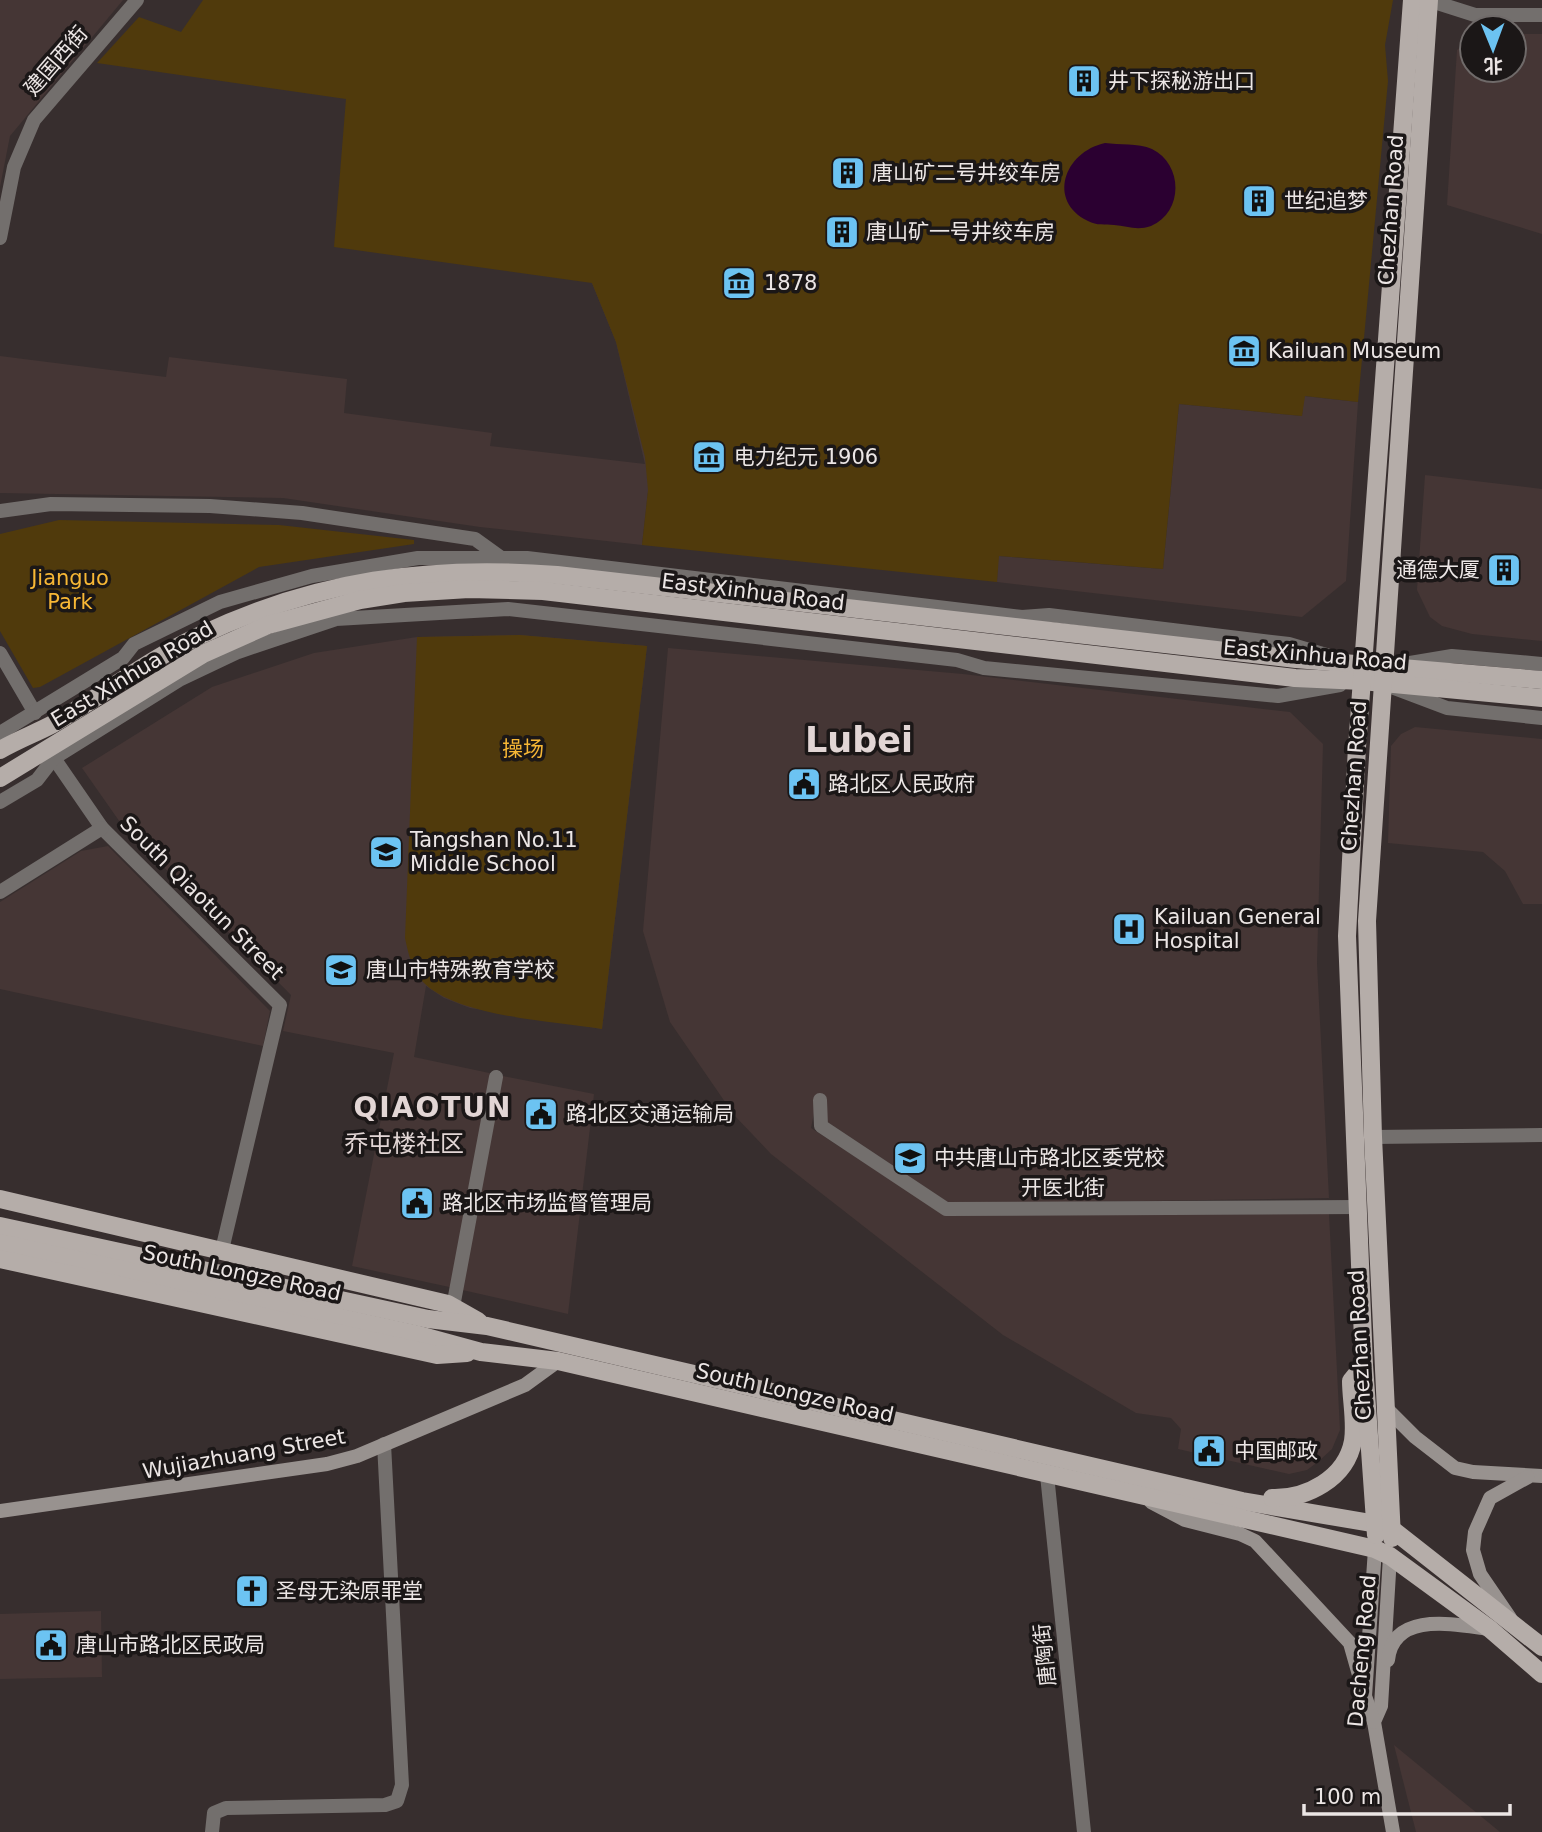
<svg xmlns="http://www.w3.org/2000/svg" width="1542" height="1832" viewBox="0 0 1542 1832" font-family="'DejaVu Sans','Noto Sans SC',sans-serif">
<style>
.built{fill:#453635}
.green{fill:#503a0c}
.water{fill:#2b0031}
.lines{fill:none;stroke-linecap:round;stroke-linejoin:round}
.street{stroke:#736f6d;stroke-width:14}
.secondary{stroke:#98928f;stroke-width:14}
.primary{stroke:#b5ada9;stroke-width:18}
.labels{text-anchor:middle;stroke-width:7;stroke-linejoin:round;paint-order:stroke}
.street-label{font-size:21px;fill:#ece6e5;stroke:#1b1717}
.poi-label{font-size:21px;fill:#ece6e5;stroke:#1b1717;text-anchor:start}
.park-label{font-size:21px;fill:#f7b735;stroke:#1b1717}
.quarter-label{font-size:24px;fill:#e2d6d5;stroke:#1b1717}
.district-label{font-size:28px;font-weight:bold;letter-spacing:2px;fill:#e2d6d5;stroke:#1b1717}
.town-label{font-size:35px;font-weight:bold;fill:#e2d6d5;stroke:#1b1717}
</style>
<rect width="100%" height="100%" fill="#372e2e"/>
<g class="built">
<polygon points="0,0 123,0 10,136 0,187"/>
<polygon points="750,0 648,492 642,545 480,527 283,498 0,493 0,356 166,377 169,357 347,379 344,413 492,433 490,446 645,464 616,342 592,283"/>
<polygon points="1514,34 1542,34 1542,234 1447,205 1457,50 1472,38 1472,70 1514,70"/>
<polygon points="1304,396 1358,402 1346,581 1302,617 997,582 998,556 1163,569 1179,404 1302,416"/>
<polygon points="1425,475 1542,489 1542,641 1472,634 1442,626 1430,617 1417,590"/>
<polygon points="520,635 647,646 602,1029 470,1008 444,998 426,986 414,1057 494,1074 454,1288 352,1266 394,1053 283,1031 291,995 122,825 82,768 212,687 314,653 417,637"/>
<polygon points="668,648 963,674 1290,712 1323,744 1317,963 1329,1198 950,1204 814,1113 811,1128 945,1215 1329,1214 1340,1430 1332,1449 1319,1461 1307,1470 1289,1474 1178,1449 1181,1429 1171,1418 1136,1413 1003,1335 771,1154 734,1115 670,1022 643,931"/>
<polygon points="1415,727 1542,739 1542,904 1523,904 1505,871 1483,852 1388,843 1391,746 1401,734"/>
<polygon points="108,846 270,1011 263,1046 0,989 0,902 81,851"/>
<polygon points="498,1075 594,1094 568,1314 458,1289"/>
<polygon points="101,1611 102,1677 0,1679 0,1614"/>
<polygon points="1394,1745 1500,1832 1416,1832"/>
</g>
<g class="green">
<polygon points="203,0 1393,0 1385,45 1388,81 1358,402 1305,396 1302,416 1179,404 1163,569 999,556 997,582 642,545 648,490 645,457 616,342 592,283 334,247 346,99 97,63 139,17 181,32"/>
<polygon points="59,520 279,525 414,540 414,544 259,567 40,687 33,688 0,631 0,534"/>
<path d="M520,635L647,646L602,1029C553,1021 457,1017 423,982C412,971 408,952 405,938L417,637Z"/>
</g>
<path class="water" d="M1105,143C1119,145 1138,143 1152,149C1183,164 1184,212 1151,226C1137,231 1127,226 1114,225C1105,224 1097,226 1088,221C1047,201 1064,152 1105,143Z"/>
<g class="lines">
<g class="street">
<polyline points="1428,0 1475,15 1542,15"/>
<polyline points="0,238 14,167 34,120 137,0"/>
<polyline points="0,511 51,504 210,506 302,513 475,539 500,557"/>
<polyline points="0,653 35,713"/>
<polyline points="1404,664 1452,656 1542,664"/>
<polyline points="1394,688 1447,708 1542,718"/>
<polyline points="0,733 123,658 134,644 220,602 312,576 418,558 527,558 1022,617 1049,615 1289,644 1333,657"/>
<polyline points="49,751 102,828 280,1005 222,1250"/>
<polyline points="0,802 37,780 54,758 179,680 238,652 336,619 508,609 957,660 984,668 1278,696 1340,685"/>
<polyline points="0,892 102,828"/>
<polyline points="820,1100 821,1126 946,1209 1357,1207"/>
<polyline points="1373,1137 1542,1135"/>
<polyline points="453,1307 496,1077"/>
<polyline points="1047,1475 1084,1832"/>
<polyline points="212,1832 214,1813 226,1808 385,1805 397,1801 402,1785 384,1444"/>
</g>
<g class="secondary">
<polyline points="1385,1407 1415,1437 1455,1468 1473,1472 1542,1476"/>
<polyline points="1151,1502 1185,1520 1240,1534 1255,1541 1350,1643 1365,1696"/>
<polyline points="0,1511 327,1464 357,1456 525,1385 558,1361"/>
<polyline points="1390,1556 1381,1706 1374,1722 1393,1832"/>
<polyline points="1510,1618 1480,1574 1473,1550 1475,1532 1490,1498 1528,1477"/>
<path d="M1388,1660C1393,1610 1457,1625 1490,1629"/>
<polyline points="1374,1722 1365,1696 1375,1549"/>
</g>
<g class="primary">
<path d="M0,750C17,740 36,733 53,724C102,696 148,660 199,636C316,580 429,565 557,575L1296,659L1542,680"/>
<polyline points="0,778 203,654 268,625 360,600 404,593 469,589 543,591 1295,678 1362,681 1542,698"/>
<polyline points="0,1199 448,1304 478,1321"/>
<polyline points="0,1226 428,1319 487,1326 1242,1501 1377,1524 1393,1530 1542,1647"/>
<polyline points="0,1243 415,1334 481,1352 558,1361 1375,1549 1390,1556 1490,1629 1542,1674"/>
<polyline points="0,1259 437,1355 467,1353"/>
<path d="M1272,1498C1306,1499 1346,1479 1353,1441C1356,1422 1351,1399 1351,1381L1364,1365"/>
<polyline points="1376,1535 1364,1365 1347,936 1357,747 1412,0"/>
<polyline points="1392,1538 1373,1137 1367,921 1429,0"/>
</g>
</g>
<defs>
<g id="building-square" transform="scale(1.75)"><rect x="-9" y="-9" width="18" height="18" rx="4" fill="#6cc3f2" stroke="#1b1717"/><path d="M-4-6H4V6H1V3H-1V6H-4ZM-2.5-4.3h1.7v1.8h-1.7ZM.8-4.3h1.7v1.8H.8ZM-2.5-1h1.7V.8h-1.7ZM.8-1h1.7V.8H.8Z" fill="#111"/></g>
<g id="museum-square" transform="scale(1.75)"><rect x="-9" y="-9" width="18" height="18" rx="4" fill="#6cc3f2" stroke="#1b1717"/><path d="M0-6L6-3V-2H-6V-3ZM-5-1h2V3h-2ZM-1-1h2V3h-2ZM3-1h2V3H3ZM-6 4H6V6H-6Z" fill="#111"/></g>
<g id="civic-square" transform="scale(1.75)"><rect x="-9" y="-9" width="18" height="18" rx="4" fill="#6cc3f2" stroke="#1b1717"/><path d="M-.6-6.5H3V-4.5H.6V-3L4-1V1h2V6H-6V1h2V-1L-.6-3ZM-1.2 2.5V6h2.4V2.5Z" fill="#111"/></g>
<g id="school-square" transform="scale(1.75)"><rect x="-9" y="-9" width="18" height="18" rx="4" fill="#6cc3f2" stroke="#1b1717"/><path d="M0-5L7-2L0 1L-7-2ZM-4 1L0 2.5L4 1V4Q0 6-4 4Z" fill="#111"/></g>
<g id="hospital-square" transform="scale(1.75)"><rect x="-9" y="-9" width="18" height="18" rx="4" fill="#6cc3f2" stroke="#1b1717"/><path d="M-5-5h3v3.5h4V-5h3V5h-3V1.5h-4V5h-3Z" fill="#111"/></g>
<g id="church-square" transform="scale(1.75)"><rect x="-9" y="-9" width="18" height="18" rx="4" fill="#6cc3f2" stroke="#1b1717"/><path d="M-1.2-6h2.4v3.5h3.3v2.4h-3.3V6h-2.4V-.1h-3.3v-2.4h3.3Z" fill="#111"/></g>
</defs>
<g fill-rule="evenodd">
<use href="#building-square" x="1084" y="81"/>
<use href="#building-square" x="848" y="173"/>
<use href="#building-square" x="1259" y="201"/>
<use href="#building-square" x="842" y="232"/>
<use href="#museum-square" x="739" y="283"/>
<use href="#museum-square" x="1244" y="351"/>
<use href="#museum-square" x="709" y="457"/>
<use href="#building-square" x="1504" y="570"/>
<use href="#civic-square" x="804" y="784"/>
<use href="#school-square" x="386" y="852"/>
<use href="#hospital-square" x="1129" y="929"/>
<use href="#school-square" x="341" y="970"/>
<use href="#civic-square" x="541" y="1114"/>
<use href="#school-square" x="910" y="1158"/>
<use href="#civic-square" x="417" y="1203"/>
<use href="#civic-square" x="1209" y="1451"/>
<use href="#church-square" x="252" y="1591"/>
<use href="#civic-square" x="51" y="1645"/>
</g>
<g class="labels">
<g class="street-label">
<text transform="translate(56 61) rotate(-49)" y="7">建国西街</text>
<text transform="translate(1391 210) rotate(-86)" y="7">Chezhan Road</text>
<text transform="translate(753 592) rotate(7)" y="7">East Xinhua Road</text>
<text transform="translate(1315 655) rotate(5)" y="7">East Xinhua Road</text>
<text transform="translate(132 674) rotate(-31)" y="7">East Xinhua Road</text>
<text transform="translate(1354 776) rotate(-86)" y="7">Chezhan Road</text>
<text transform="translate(202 898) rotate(45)" y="7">South Qiaotun Street</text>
<text x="1063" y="1195">开医北街</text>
<text transform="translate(242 1273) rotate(12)" y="7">South Longze Road</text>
<text transform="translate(1360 1345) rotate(-93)" y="7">Chezhan Road</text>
<text transform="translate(795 1393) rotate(13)" y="7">South Longze Road</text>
<text transform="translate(244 1454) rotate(-10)" y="7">Wujiazhuang Street</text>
<text transform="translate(1362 1651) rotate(-85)" y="7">Dacheng Road</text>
<text transform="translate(1045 1655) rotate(-96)" y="7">唐陶街</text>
</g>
<g class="poi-label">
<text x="1108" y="88">井下探秘游出口</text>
<text x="872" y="180">唐山矿二号井绞车房</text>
<text x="1284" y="208">世纪追梦</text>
<text x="866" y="239">唐山矿一号井绞车房</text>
<text x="764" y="290">1878</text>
<text x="1268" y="358">Kailuan Museum</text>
<text x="734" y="464">电力纪元 1906</text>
<text x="1480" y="577" text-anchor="end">通德大厦</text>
<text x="828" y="791">路北区人民政府</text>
<text x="410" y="847">Tangshan No.11<tspan x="410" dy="24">Middle School</tspan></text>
<text x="1154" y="924">Kailuan General<tspan x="1154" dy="24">Hospital</tspan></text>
<text x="366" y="977">唐山市特殊教育学校</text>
<text x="566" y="1121">路北区交通运输局</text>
<text x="934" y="1165">中共唐山市路北区委党校</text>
<text x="442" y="1210">路北区市场监督管理局</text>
<text x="1234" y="1458">中国邮政</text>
<text x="276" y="1598">圣母无染原罪堂</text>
<text x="76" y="1652">唐山市路北区民政局</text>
</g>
<g class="park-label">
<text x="70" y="585">Jianguo<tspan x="70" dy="24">Park</tspan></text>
<text x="523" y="756">操场</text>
</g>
<g class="quarter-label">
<text x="404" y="1152">乔屯楼社区</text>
</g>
<g class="district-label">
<text x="433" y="1117">QIAOTUN</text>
</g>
<g class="town-label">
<text x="859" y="752">Lubei</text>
</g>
</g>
<g transform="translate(1493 49) rotate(179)"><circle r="33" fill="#1b1717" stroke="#6f6a69" stroke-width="2"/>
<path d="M0-5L12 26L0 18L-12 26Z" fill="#6cc3f2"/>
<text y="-10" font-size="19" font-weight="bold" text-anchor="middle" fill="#ece6e5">北</text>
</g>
<path d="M1304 1804v10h206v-10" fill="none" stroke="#ece6e5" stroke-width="3.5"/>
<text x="1314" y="1804" font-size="21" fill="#ece6e5" stroke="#1b1717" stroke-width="5" paint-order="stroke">100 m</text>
</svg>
